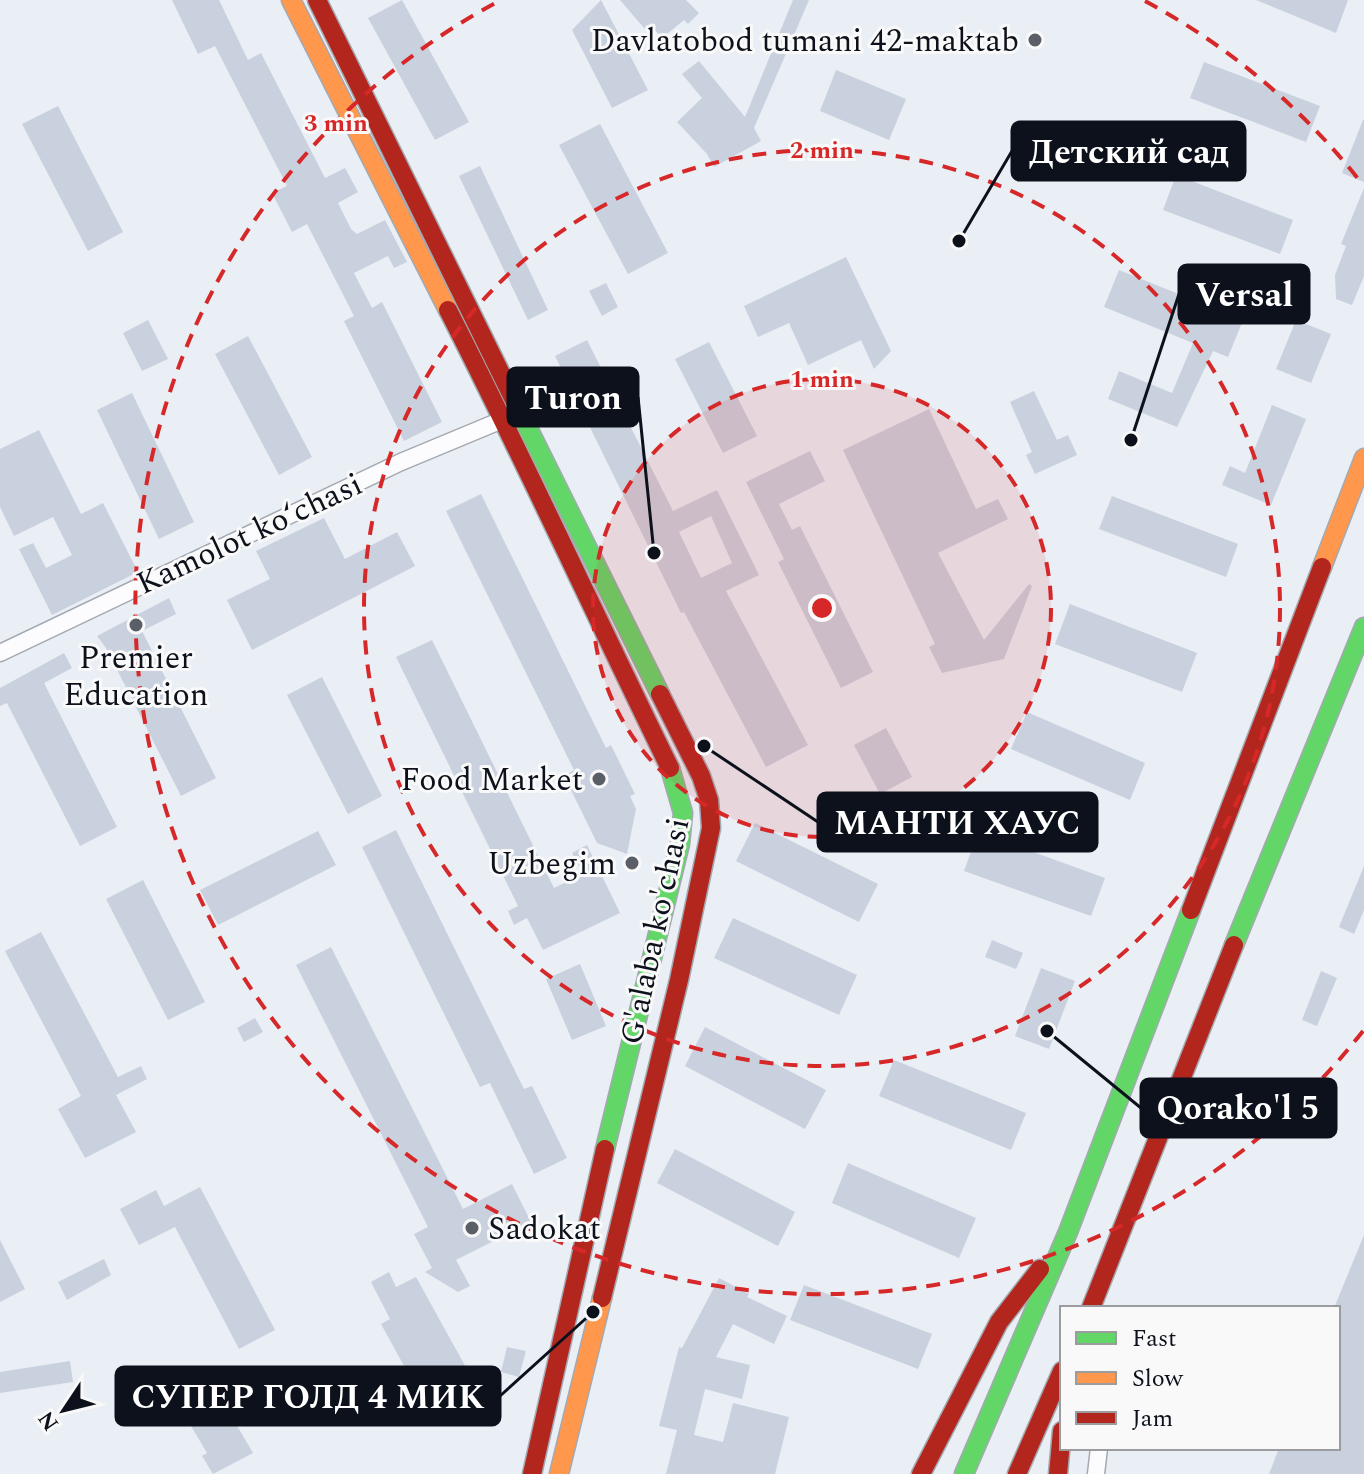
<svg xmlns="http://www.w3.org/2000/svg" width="1364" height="1474" viewBox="0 0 1364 1474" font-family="Spectral,serif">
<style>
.building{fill:#cad1de;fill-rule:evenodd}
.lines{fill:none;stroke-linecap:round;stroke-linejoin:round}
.street-casing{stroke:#a4a9b1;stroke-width:19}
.fast-casing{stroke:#a4a9b1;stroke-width:21}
.slow-casing{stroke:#a4a9b1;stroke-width:21}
.jam-casing{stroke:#a4a9b1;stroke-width:21}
.street{stroke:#fcfcfe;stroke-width:16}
.fast{stroke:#63d668;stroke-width:18}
.slow{stroke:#ff974d;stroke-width:18}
.jam{stroke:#b3261e;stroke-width:18}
.ring{fill:none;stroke:#d62828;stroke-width:4;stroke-dasharray:14 10}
.poi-dot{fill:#5a5e67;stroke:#f9f9f9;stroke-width:3}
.labels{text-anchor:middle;stroke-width:6;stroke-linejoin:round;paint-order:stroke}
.poi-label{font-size:32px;fill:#0c111b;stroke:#f9f9f9;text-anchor:end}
.street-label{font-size:32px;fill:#0c111b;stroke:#f9f9f9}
.centre{fill:#d62828;stroke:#f9f9f9;stroke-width:4}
.ring-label{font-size:24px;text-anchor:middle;font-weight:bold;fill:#d62828;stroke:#f9f9f9;stroke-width:6;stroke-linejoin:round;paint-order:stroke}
.leader{fill:none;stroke:#0c111b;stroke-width:3}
.callout-dot{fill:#0c111b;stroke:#f9f9f9;stroke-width:3}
.callout{fill:#0c111b;stroke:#0c111b;stroke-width:3}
.callout-label{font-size:34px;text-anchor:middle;font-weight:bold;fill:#fff}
</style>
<rect width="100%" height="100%" fill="#eaeef5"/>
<g class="building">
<polygon points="172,0 219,0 248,60 261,53 325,178 345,168 358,192 338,203 351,229 357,234 385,220 407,262 394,268 388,256 354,273 372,308 382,302 442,422 404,441 344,321 354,316 307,224 292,232 272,193 287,186 215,46 198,54"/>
<polygon points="402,0 469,122 435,140 368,18"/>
<polygon points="601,0 648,90 612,108 572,30"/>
<polygon points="620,0 686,0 699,13 688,24 684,20 662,38 656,31 650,35"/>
<polygon points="793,0 809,0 754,128 761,141 714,167 707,154 677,122 702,98 682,74 699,61 745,117"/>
<polygon points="1256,0 1348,0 1336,33"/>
<polygon points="1204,62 1320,106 1306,142 1190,98"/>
<polygon points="836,70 906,99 889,140 820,111"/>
<polygon points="58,106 123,232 88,251 22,124"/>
<polygon points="1363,120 1364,120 1364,182 1342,173"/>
<polygon points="600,124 668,253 628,274 559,145"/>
<polygon points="480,166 548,310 528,320 459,176"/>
<polygon points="1176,175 1293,220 1280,254 1163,210"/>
<polygon points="1364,188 1364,276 1352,305 1336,299 1335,275 1346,246 1341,244"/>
<polygon points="846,257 891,351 874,369 861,340 808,365 789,323 758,337 744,306"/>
<polygon points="1119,270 1243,320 1228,357 1213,351 1177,427 1108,399 1119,371 1172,393 1193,343 1104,307"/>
<polygon points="606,283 618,307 602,316 589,291"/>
<polygon points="148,320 168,359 142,371 123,333"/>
<polygon points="1296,320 1331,334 1311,383 1276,369"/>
<polygon points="248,336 312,457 279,475 215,354"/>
<path d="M587,340L673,511L717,490L759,575L726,591L808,745L766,767L684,612L681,613L555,356ZM711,516L732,563L701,578L679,532Z"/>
<polygon points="709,342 757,436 723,453 675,359"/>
<polygon points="1034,391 1057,440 1068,435 1077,455 1035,474 1026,455 1032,452 1010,402"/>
<polygon points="132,393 194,522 159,539 97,410"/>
<polygon points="1272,405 1306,419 1271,505 1222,485 1230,466 1245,473"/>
<polygon points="929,409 976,509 998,499 1008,519 938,553 984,640 1029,584 1032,586 1004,659 942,673 929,647 935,644 843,450"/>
<polygon points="39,430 81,514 103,503 138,572 52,615 19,549 33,543 46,568 72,555 53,517 14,536 0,507 0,449"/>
<polygon points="810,451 825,481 779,504 792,530 800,526 873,672 841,688 778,562 784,559 746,482"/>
<polygon points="481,494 606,748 611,745 635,794 630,796 636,809 627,854 597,843 569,786 572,784 567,774 574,770 446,511"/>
<polygon points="1112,496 1238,544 1226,577 1099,529"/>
<polygon points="324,518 345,559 397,532 415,566 252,650 227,600 270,579 256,551"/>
<polygon points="169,598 176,614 142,631 216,778 181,796 106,648 97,636"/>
<polygon points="1070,604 1197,653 1182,692 1055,644"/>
<polygon points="432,640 554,888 583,874 572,853 587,845 620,913 543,950 527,918 514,925 508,911 518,906 396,657"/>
<polygon points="64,653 72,668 44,683 117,827 80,846 7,703 0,706 0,688"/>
<polygon points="322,677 382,796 348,814 287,695"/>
<polygon points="1027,712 1145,763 1130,800 1011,749"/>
<polygon points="886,728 912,777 880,794 854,745"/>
<polygon points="755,823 878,884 859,922 736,861"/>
<polygon points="396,830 524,1089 532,1086 567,1158 534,1174 490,1083 480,1087 362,847"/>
<polygon points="318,831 336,865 218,925 200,890"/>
<polygon points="978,832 1105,878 1091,916 964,871"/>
<polygon points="1364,866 1364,910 1354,934 1339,927"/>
<polygon points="143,880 205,1002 168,1020 106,899"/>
<polygon points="733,918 857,975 839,1015 714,958"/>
<polygon points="41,932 118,1077 141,1066 147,1079 116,1095 136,1132 85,1158 58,1109 81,1096 5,951"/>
<polygon points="992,940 1023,953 1016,969 985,957"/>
<polygon points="331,947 463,1209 512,1184 531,1222 456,1260 470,1286 458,1292 425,1272 432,1268 414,1234 428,1227 296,965"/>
<polygon points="580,964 606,1026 572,1040 546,979"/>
<polygon points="1041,968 1075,981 1049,1049 1015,1036"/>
<polygon points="1321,971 1337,978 1317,1026 1302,1020"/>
<polygon points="255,1018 263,1032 244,1042 237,1028"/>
<polygon points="705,1027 826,1090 805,1129 685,1066"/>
<polygon points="894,1060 1026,1113 1011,1150 879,1096"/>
<polygon points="675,1149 795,1212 778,1246 657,1183"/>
<polygon points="848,1163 976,1218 959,1258 832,1203"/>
<polygon points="200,1187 275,1330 239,1349 175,1227 139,1245 120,1209 156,1190 164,1206"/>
<polygon points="1364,1235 1364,1474 1269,1474 1279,1448 1338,1448 1338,1308 1334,1308"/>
<polygon points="0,1240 25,1289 0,1302"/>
<polygon points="104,1259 111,1275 67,1300 58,1282"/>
<polygon points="389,1272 396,1287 416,1277 484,1400 437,1426 381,1324 390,1319 371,1282"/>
<polygon points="719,1278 749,1294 747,1297 787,1316 774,1344 733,1324 716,1357 750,1365 742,1399 705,1389 694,1435 723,1442 733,1403 789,1417 775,1474 666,1474 677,1430 659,1426 679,1347 682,1348"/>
<polygon points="804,1285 932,1334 918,1369 790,1320"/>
<polygon points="507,1347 526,1351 519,1377 501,1372"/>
<polygon points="70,1361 73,1382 0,1393 0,1372"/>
<polygon points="225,1405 253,1453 213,1474 202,1456 207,1453 191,1426"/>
</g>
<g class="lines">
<g class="street-casing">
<g id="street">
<polyline points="0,653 401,462 502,420"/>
<polyline points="1096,1474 1099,1448"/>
</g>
</g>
<g class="fast-casing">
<g id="fast">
<polyline points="517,406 660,694"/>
<polyline points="1234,945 1364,627"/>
<polyline points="605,1149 680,844 683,813 670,768"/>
<polyline points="964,1474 1068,1232 1191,910"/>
</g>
</g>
<g class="slow-casing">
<g id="slow">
<polyline points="291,0 448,310"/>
<polyline points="1322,567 1364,458"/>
<polyline points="559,1474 602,1298"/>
</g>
</g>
<g class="jam-casing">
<g id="jam">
<polyline points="317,0 517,406"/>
<path d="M448,310C525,461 595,615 670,768"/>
<polyline points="1191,910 1322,567"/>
<polyline points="602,1298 679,980 711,828 709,800 701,776 660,694"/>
<polyline points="1091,1308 1234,945"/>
<polyline points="532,1474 605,1149"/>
<polyline points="921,1474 999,1322 1040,1269"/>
<polyline points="1017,1474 1062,1371"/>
<polyline points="1058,1474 1062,1431"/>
</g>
</g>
<use href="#street" class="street"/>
<use href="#fast" class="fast"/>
<use href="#slow" class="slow"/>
<use href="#jam" class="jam"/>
</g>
<circle cx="822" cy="608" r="229" fill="#d62828" fill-opacity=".12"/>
<g class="ring">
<circle cx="822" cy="608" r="229"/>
<circle cx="822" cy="608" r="458"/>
<path d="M1363 1031A687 687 0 1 1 499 1M1145 1A687 687 0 0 1 1363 185"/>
</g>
<g class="poi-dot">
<circle cx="1035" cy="40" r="8"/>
<circle cx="136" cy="625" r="8"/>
<circle cx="599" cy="779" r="8"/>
<circle cx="632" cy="863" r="8"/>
<circle cx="472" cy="1228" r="8"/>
</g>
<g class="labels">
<g class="poi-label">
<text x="1019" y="51">Davlatobod tumani 42-maktab</text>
<text x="136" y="668" text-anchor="middle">Premier<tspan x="136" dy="37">Education</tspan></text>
<text x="583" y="790">Food Market</text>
<text x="616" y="874">Uzbegim</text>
<text x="488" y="1239" text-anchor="start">Sadokat</text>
</g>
<g class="street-label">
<text transform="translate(249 533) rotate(-25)" y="11">Kamolot koʻchasi</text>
<text transform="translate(654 931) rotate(-78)" y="11">G'alaba ko'chasi</text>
</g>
</g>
<circle cx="822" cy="608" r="12" class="centre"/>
<g class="ring-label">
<text x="336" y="131">3 min</text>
<text x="822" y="158">2 min</text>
<text x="822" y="387">1 min</text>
</g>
<path class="leader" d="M959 241L1012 151M1131 440L1179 294M654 553L638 397M704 746L818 822M1047 1031L1141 1108M593 1312L500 1396"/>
<g class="callout-dot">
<circle cx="959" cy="241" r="8"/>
<circle cx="1131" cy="440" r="8"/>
<circle cx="654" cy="553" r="8"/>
<circle cx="704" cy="746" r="8"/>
<circle cx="1047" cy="1031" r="8"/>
<circle cx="593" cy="1312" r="8"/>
</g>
<g class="callout">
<rect x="1012" y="122" width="233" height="58" rx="8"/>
<rect x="1179" y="265" width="130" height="58" rx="8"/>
<rect x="508" y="368" width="130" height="58" rx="8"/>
<rect x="818" y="793" width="279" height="58" rx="8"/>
<rect x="1141" y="1079" width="195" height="58" rx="8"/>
<rect x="116" y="1367" width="384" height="58" rx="8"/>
</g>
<g class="callout-label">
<text x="1129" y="163">Детский сад</text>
<text x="1244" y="306">Versal</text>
<text x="573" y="409">Turon</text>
<text x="957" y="834">МАНТИ ХАУС</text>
<text x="1238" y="1119">Qorako'l 5</text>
<text x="308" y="1408">СУПЕР ГОЛД 4 МИК</text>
</g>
<rect x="1060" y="1306" width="280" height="144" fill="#f9f9f9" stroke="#9a9ca0" stroke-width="2"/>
<rect x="1076" y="1332" width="40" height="12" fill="#63d668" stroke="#9a9ca0" stroke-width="2"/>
<text x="1132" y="1346" font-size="24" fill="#0c111b">Fast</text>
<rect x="1076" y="1372" width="40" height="12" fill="#ff974d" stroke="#9a9ca0" stroke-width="2"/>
<text x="1132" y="1386" font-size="24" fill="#0c111b">Slow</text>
<rect x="1076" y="1412" width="40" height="12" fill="#b3261e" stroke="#9a9ca0" stroke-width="2"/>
<text x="1132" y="1426" font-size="24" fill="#0c111b">Jam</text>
<g transform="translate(64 1410) rotate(235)" stroke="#f9f9f9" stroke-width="6" paint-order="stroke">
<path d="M0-6L14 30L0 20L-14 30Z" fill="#0c111b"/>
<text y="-12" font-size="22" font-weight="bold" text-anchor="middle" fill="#0c111b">N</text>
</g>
</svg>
